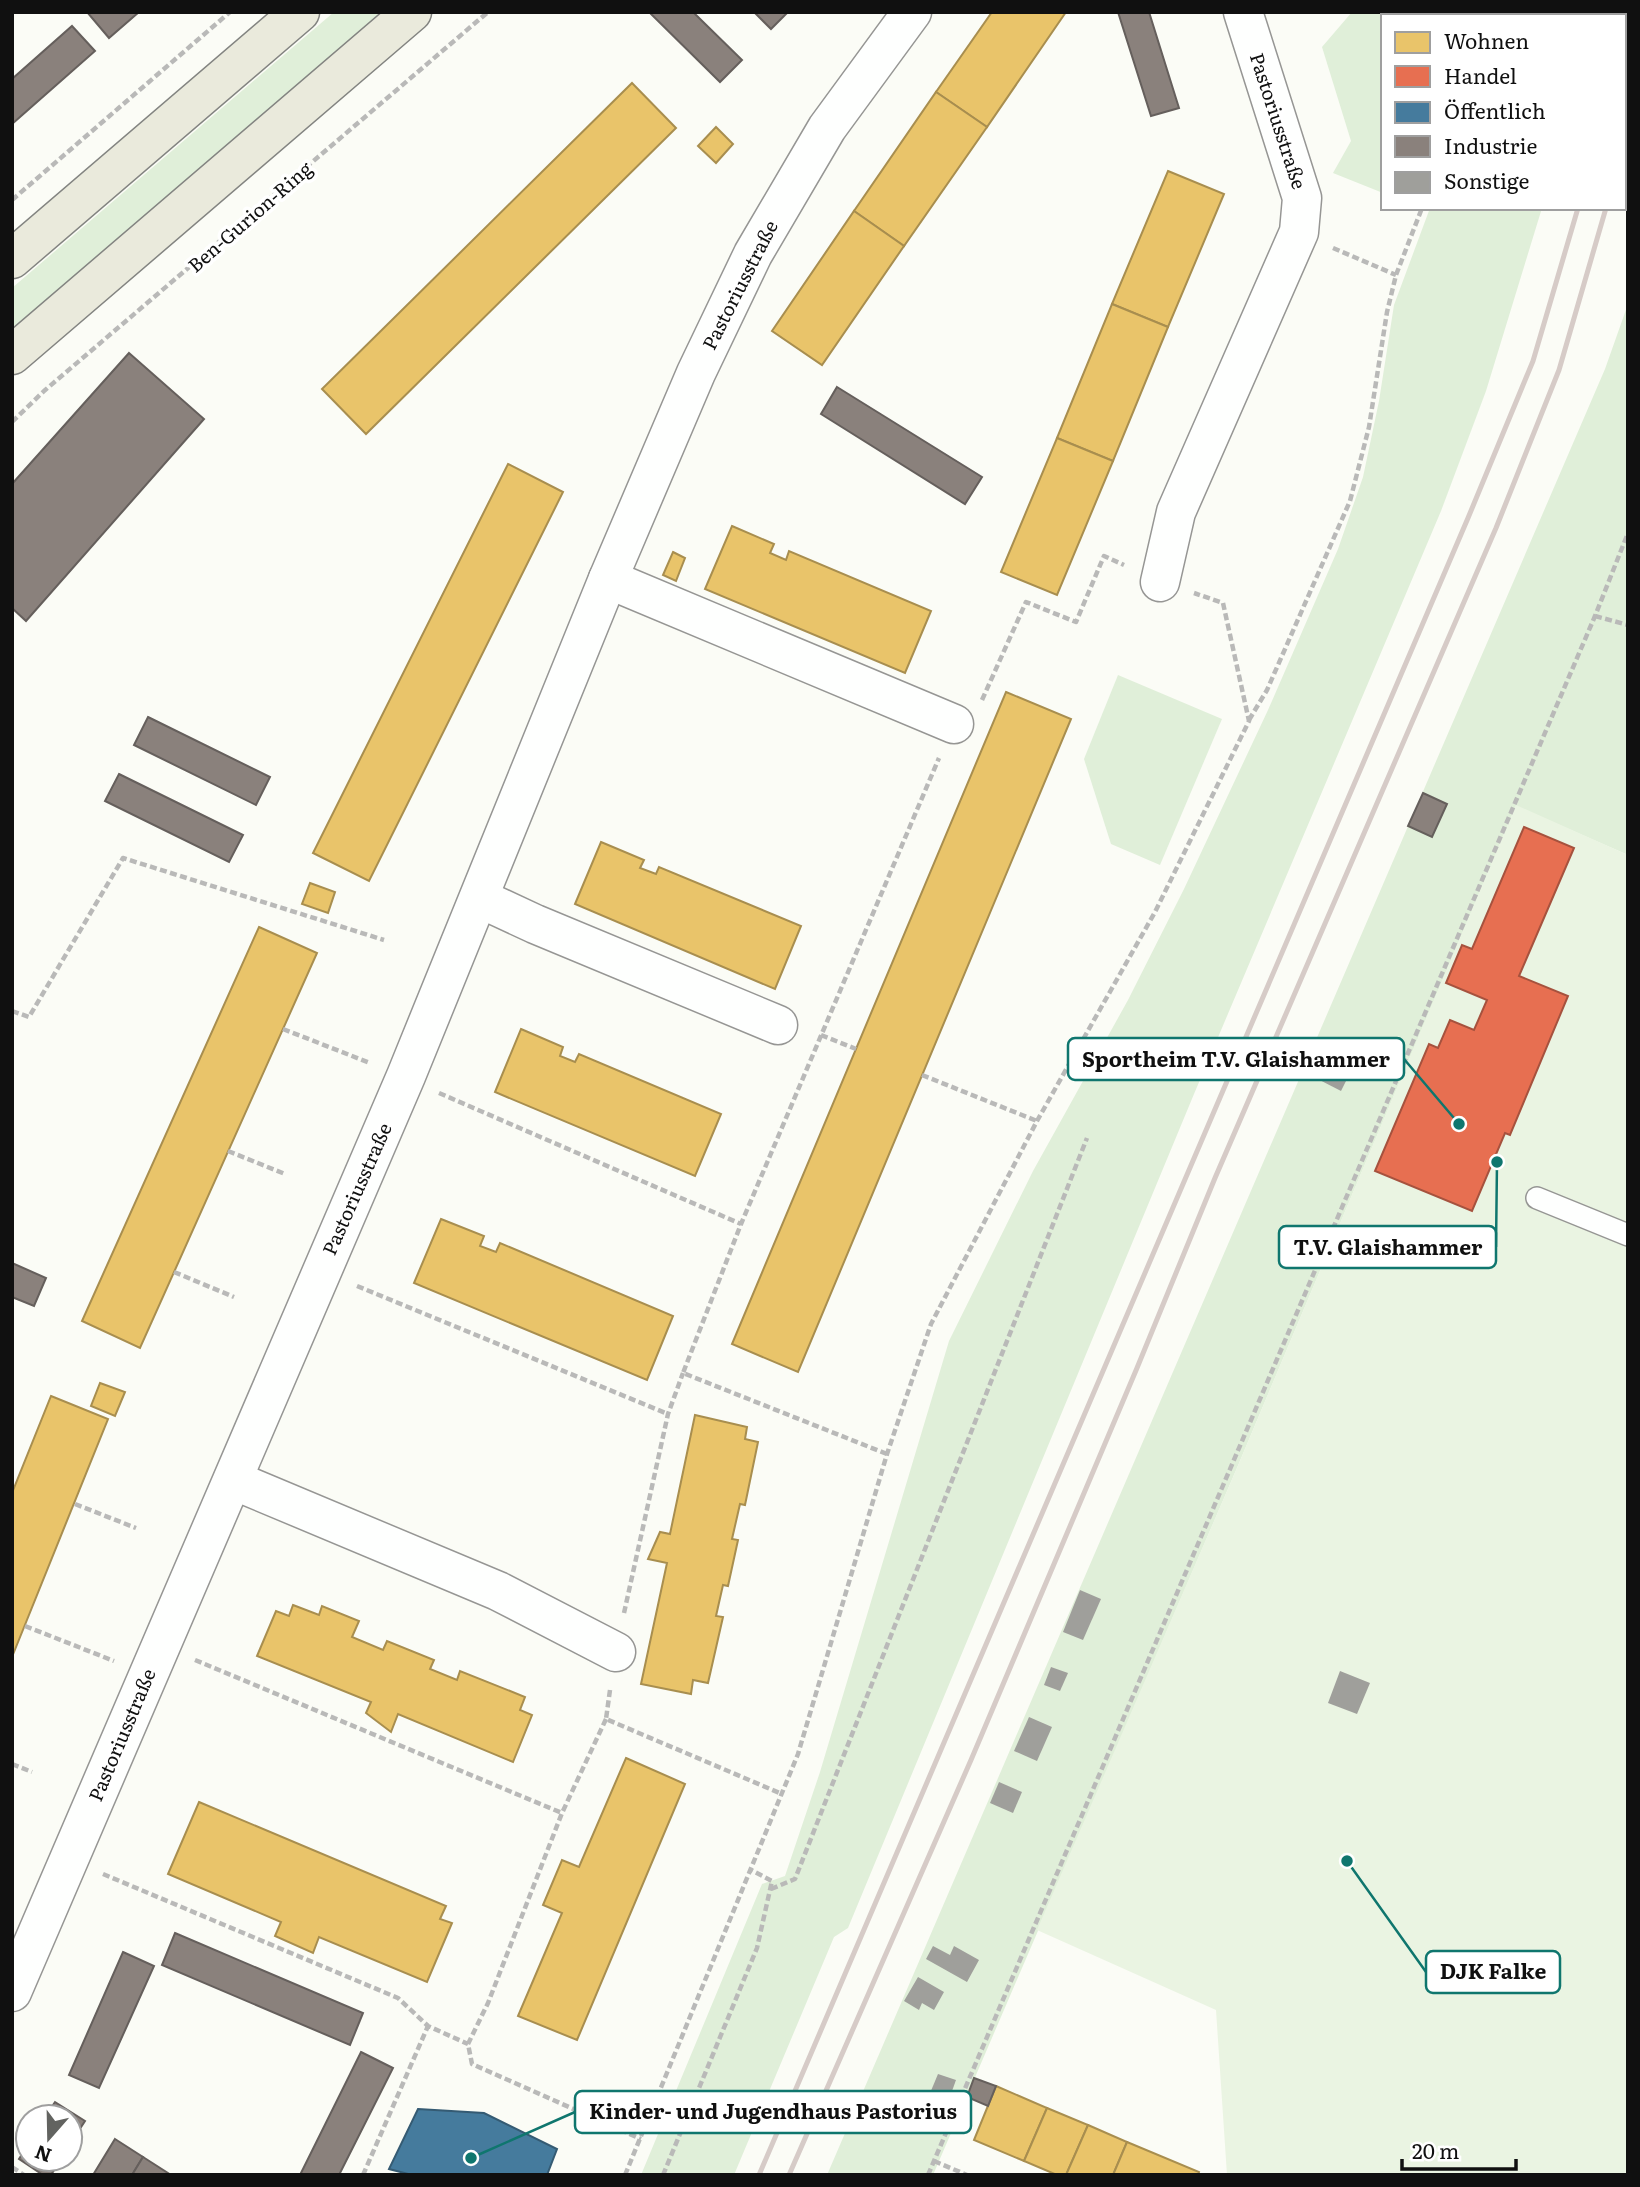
<svg xmlns="http://www.w3.org/2000/svg" width="1640" height="2187" viewBox="0 0 1640 2187" font-family="Literata,serif">
<style>
.green{fill:#e0efd9}
.pitch{fill:#eaf4e2}
.homes{fill:#e9c46a;stroke:#a88e4f;stroke-width:2}
.shops{fill:#e76f51;stroke:#a6523e;stroke-width:2}
.public{fill:#457b9d;stroke:#355b73;stroke-width:2}
.industry{fill:#8a817c;stroke:#655f5c;stroke-width:2}
.building{fill:#9f9f9b}
.lines{fill:none;stroke-linecap:round;stroke-linejoin:round}
.service-casing{stroke:#969694;stroke-width:24}
.minor-casing{stroke:#969694;stroke-width:41}
.primary-casing{stroke:#838481;stroke-width:41}
.path{stroke:#b9b9b8;stroke-width:4.5;stroke-dasharray:7 3.5;stroke-linecap:butt}
.service{stroke:#fefffe;stroke-width:21}
.minor{stroke:#fefffe;stroke-width:38}
.primary{stroke:#eaeadc;stroke-width:38}
.rail{stroke:#d6cbc7;stroke-width:5}
.labels{text-anchor:middle;stroke-width:7;stroke-linejoin:round;paint-order:stroke}
.street-label{font-size:19px;fill:#101010;stroke:#fff}
.leader{fill:none;stroke:#0f766e;stroke-width:2.5}
.callout-dot{fill:#0f766e;stroke:#fff;stroke-width:2.5}
.callout{fill:#fff;stroke:#0f766e;stroke-width:2.5}
.callout-label{font-size:21px;text-anchor:middle;font-weight:bold;fill:#101010}
</style>
<rect width="100%" height="100%" fill="#fbfcf6"/>
<g class="green">
<polygon points="334,12 384,12 12,329 12,288"/>
<polygon points="1352,12 1472,12 1471,16 1383,16 1383,193 1333,173 1351,141 1322,47"/>
<polygon points="1430,208 1542,208 1486,391 1441,511 1194,1094 848,1928 834,1937 734,2175 641,2175 762,1884 785,1876 820,1772 949,1341 1033,1171 1128,1000 1184,889 1268,710 1338,549 1363,477 1379,401 1394,305"/>
<polygon points="1628,304 1628,855 1516,806 1237,1468 933,2175 827,2175 1605,369"/>
<polygon points="1118,675 1222,719 1160,865 1111,844 1084,759"/>
</g>
<polygon class="pitch" points="1516,805 1628,855 1628,2175 1227,2175 1216,2010 1037,1930 1237,1468"/>
<g class="homes">
<polygon points="992,12 1066,12 987,127 936,92"/>
<polygon points="632,83 676,128 366,434 322,389"/>
<polygon points="936,92 987,127 904,246 854,211"/>
<polygon points="716,127 733,144 716,163 698,146"/>
<polygon points="1168,171 1224,194 1168,327 1112,304"/>
<polygon points="854,211 904,246 822,365 772,331"/>
<polygon points="1112,304 1168,327 1113,461 1057,438"/>
<polygon points="1057,438 1113,461 1057,595 1001,572"/>
<polygon points="508,464 563,492 369,881 313,853"/>
<polygon points="732,526 774,544 770,553 786,560 789,551 931,611 905,673 705,589"/>
<polygon points="673,552 685,558 676,581 663,575"/>
<polygon points="1006,692 1071,719 798,1372 732,1344"/>
<polygon points="601,842 644,860 640,868 656,874 659,867 801,926 775,989 575,904"/>
<polygon points="310,883 335,892 328,913 302,904"/>
<polygon points="259,927 317,953 140,1348 82,1321"/>
<polygon points="521,1029 563,1047 560,1056 575,1062 579,1054 721,1114 695,1176 495,1092"/>
<polygon points="441,1219 484,1236 480,1246 496,1252 500,1243 673,1316 647,1380 414,1283"/>
<polygon points="100,1383 125,1392 115,1416 91,1406"/>
<polygon points="51,1396 108,1419 12,1657 12,1493"/>
<polygon points="695,1415 747,1427 745,1439 758,1442 745,1505 740,1504 732,1539 738,1540 728,1586 723,1585 716,1616 723,1617 708,1683 693,1680 691,1694 641,1684 667,1563 648,1559 660,1532 670,1534"/>
<polygon points="293,1605 319,1615 322,1606 359,1621 352,1637 383,1650 387,1641 434,1660 430,1669 457,1680 460,1671 525,1697 520,1710 532,1715 513,1762 398,1714 391,1732 366,1713 371,1702 257,1656 276,1611 289,1616"/>
<polygon points="626,1758 685,1784 577,2040 518,2016 562,1913 543,1905 562,1860 579,1867"/>
<polygon points="199,1802 446,1906 440,1919 452,1923 427,1982 319,1937 313,1953 275,1936 281,1922 168,1874"/>
<polygon points="996,2086 1047,2108 1024,2161 974,2140"/>
<polygon points="1047,2108 1088,2125 1066,2175 1057,2175 1024,2161"/>
<polygon points="1088,2125 1127,2142 1113,2175 1066,2175"/>
<polygon points="1127,2142 1199,2172 1198,2175 1113,2175"/>
</g>
<polygon class="shops" points="1524,827 1574,848 1519,976 1568,996 1510,1135 1505,1133 1472,1211 1375,1171 1429,1044 1438,1048 1450,1020 1474,1030 1487,1000 1446,983 1462,945 1472,949"/>
<polygon class="public" points="418,2109 484,2113 557,2149 547,2175 412,2175 389,2169"/>
<g class="industry">
<polygon points="87,12 139,12 109,38"/>
<polygon points="649,12 693,12 742,60 720,82"/>
<polygon points="754,12 788,12 771,29"/>
<polygon points="1118,12 1149,12 1179,108 1151,116"/>
<polygon points="72,26 95,51 12,124 12,79"/>
<polygon points="129,353 204,419 26,621 12,608 12,484"/>
<polygon points="837,387 982,477 965,504 821,414"/>
<polygon points="148,717 270,777 256,805 134,745"/>
<polygon points="119,774 243,835 229,862 105,801"/>
<polygon points="1423,793 1447,804 1432,837 1408,826"/>
<polygon points="12,1263 46,1278 34,1306 12,1297"/>
<polygon points="175,1933 363,2013 350,2045 162,1965"/>
<polygon points="123,1952 154,1966 99,2088 69,2075"/>
<polygon points="361,2052 393,2068 339,2175 300,2175"/>
<polygon points="974,2078 996,2086 988,2106 967,2097"/>
<polygon points="55,2102 85,2121 70,2144 70,2117 45,2117"/>
<polygon points="115,2139 143,2157 132,2175 93,2175"/>
<polygon points="28,2145 28,2159 61,2159 51,2175 43,2175 19,2159"/>
<polygon points="143,2157 171,2175 132,2175"/>
</g>
<g class="building">
<polygon points="1315,1055 1350,1073 1341,1091 1306,1073"/>
<polygon points="1080,1590 1101,1599 1083,1640 1063,1632"/>
<polygon points="1051,1667 1068,1673 1060,1691 1044,1685"/>
<polygon points="1340,1671 1370,1683 1357,1714 1328,1703"/>
<polygon points="1029,1717 1052,1727 1037,1761 1014,1751"/>
<polygon points="999,1782 1022,1792 1013,1813 990,1803"/>
<polygon points="933,1946 950,1955 954,1946 979,1960 967,1982 926,1959"/>
<polygon points="918,1977 944,1992 934,2010 922,2003 919,2010 904,2001"/>
<polygon points="938,2074 956,2080 947,2105 928,2098"/>
</g>
<g class="lines">
<g class="service-casing">
<polyline id="service" points="1537,1198 1628,1235"/>
</g>
<g class="minor-casing">
<g id="minor">
<polyline points="608,579 954,724"/>
<polyline points="1160,582 1176,512 1299,232 1302,198 1243,12"/>
<polyline points="479,898 535,924 778,1025"/>
<polyline points="233,1480 498,1591 616,1652"/>
<polyline points="12,1992 406,1076 608,579 696,373 753,254 827,128 912,12"/>
</g>
</g>
<g class="primary-casing">
<g id="primary">
<polyline points="12,259 300,12"/>
<polyline points="12,355 412,12"/>
</g>
</g>
<g class="path">
<polyline points="1492,12 1495,16"/>
<polyline points="12,200 230,12"/>
<polyline points="1333,248 1396,275"/>
<polyline points="12,422 44,391 488,12"/>
<polyline points="1595,616 1628,625"/>
<polyline points="982,700 1026,602 1076,622 1104,556 1124,565"/>
<polyline points="1249,720 1267,690 1350,501 1369,427 1387,312 1396,275 1422,208"/>
<polyline points="12,1011 29,1017 123,858 384,940"/>
<polyline points="283,1029 370,1063"/>
<polyline points="821,1035 856,1049"/>
<polyline points="1082,1042 1099,1053"/>
<polyline points="922,1075 1037,1121"/>
<polyline points="439,1093 741,1224"/>
<polyline points="228,1151 285,1174"/>
<polyline points="174,1272 234,1297"/>
<polyline points="357,1286 668,1414"/>
<polyline points="887,1454 683,1373 741,1224 939,758"/>
<polyline points="75,1504 136,1528"/>
<polyline points="624,1613 668,1414 683,1373"/>
<polyline points="25,1626 114,1661"/>
<polyline points="195,1660 562,1813"/>
<polyline points="610,1690 606,1719 782,1794"/>
<polyline points="606,1719 562,1813 488,2003 468,2044 472,2064 641,2139"/>
<polyline points="12,1764 32,1772"/>
<polyline points="103,1874 398,1998 428,2026 468,2044"/>
<polyline points="771,1889 795,1879 1087,1138"/>
<polyline points="934,2161 967,2175"/>
<polyline points="12,2167 24,2175"/>
<polyline points="363,2175 428,2026"/>
<polyline points="625,2175 798,1754 887,1454 931,1324 1037,1121 1155,912 1249,721 1223,603 1194,593"/>
<polyline points="663,2175 757,1948 772,1881 751,1870"/>
<polyline points="928,2175 1595,616 1628,533"/>
</g>
<use href="#service" class="service"/>
<use href="#minor" class="minor"/>
<use href="#primary" class="primary"/>
<g class="rail">
<polyline points="1614,16 1615,12"/>
<polyline points="1624,119 1628,99"/>
<polyline points="759,2175 1468,518 1533,361 1578,208"/>
<polyline points="789,2175 971,1760 1137,1368 1215,1178 1496,528 1559,370 1606,208"/>
</g>
</g>
<g class="labels">
<g class="street-label">
<text transform="translate(1278 121) rotate(72)" y="7">Pastoriusstraße</text>
<text transform="translate(250 217) rotate(-41)" y="7">Ben-Gurion-Ring</text>
<text transform="translate(740 285) rotate(-63)" y="7">Pastoriusstraße</text>
<text transform="translate(357 1189) rotate(-66)" y="7">Pastoriusstraße</text>
<text transform="translate(122 1735) rotate(-67)" y="7">Pastoriusstraße</text>
</g>
</g>
<path class="leader" d="M1459 1124L1404 1059M1497 1162L1496 1247M1347 1861L1426 1972M471 2158L575 2112"/>
<g class="callout-dot">
<circle cx="1459" cy="1124" r="7"/>
<circle cx="1497" cy="1162" r="7"/>
<circle cx="1347" cy="1861" r="7"/>
<circle cx="471" cy="2158" r="7"/>
</g>
<g class="callout">
<rect x="1068" y="1038" width="336" height="42" rx="7"/>
<rect x="1279" y="1226" width="217" height="42" rx="7"/>
<rect x="1426" y="1951" width="134" height="42" rx="7"/>
<rect x="575" y="2091" width="396" height="42" rx="7"/>
</g>
<g class="callout-label">
<text x="1236" y="1067">Sportheim T.V. Glaishammer</text>
<text x="1388" y="1255">T.V. Glaishammer</text>
<text x="1493" y="1979">DJK Falke</text>
<text x="773" y="2119">Kinder- und Jugendhaus Pastorius</text>
</g>
<rect width="1640" height="2187" fill="none" stroke="#101010" stroke-width="28"/>
<rect x="1381" y="14" width="245" height="196" fill="#ffffff" stroke="#9f9f9f" stroke-width="2"/>
<rect x="1395" y="32" width="35" height="21" fill="#e9c46a" stroke="#9f9f9f" stroke-width="2"/>
<text x="1444" y="49" font-size="21" fill="#101010">Wohnen</text>
<rect x="1395" y="66" width="35" height="21" fill="#e76f51" stroke="#9f9f9f" stroke-width="2"/>
<text x="1444" y="84" font-size="21" fill="#101010">Handel</text>
<rect x="1395" y="102" width="35" height="21" fill="#457b9d" stroke="#9f9f9f" stroke-width="2"/>
<text x="1444" y="119" font-size="21" fill="#101010">Öffentlich</text>
<rect x="1395" y="136" width="35" height="21" fill="#8a817c" stroke="#9f9f9f" stroke-width="2"/>
<text x="1444" y="154" font-size="21" fill="#101010">Industrie</text>
<rect x="1395" y="172" width="35" height="21" fill="#9f9f9b" stroke="#9f9f9f" stroke-width="2"/>
<text x="1444" y="189" font-size="21" fill="#101010">Sonstige</text>
<g transform="translate(49 2138) rotate(200)"><circle r="33" fill="#ffffff" stroke="#9f9f9f" stroke-width="2"/>
<path d="M0-5L12 26L0 18L-12 26Z" fill="#626360"/>
<text y="-10" font-size="19" font-weight="bold" text-anchor="middle" fill="#101010">N</text>
</g>
<path d="M1402 2159v10h114v-10" fill="none" stroke="#101010" stroke-width="3.5"/>
<text x="1412" y="2159" font-size="21" fill="#101010" stroke="#ffffff" stroke-width="5" paint-order="stroke">20 m</text>
</svg>
